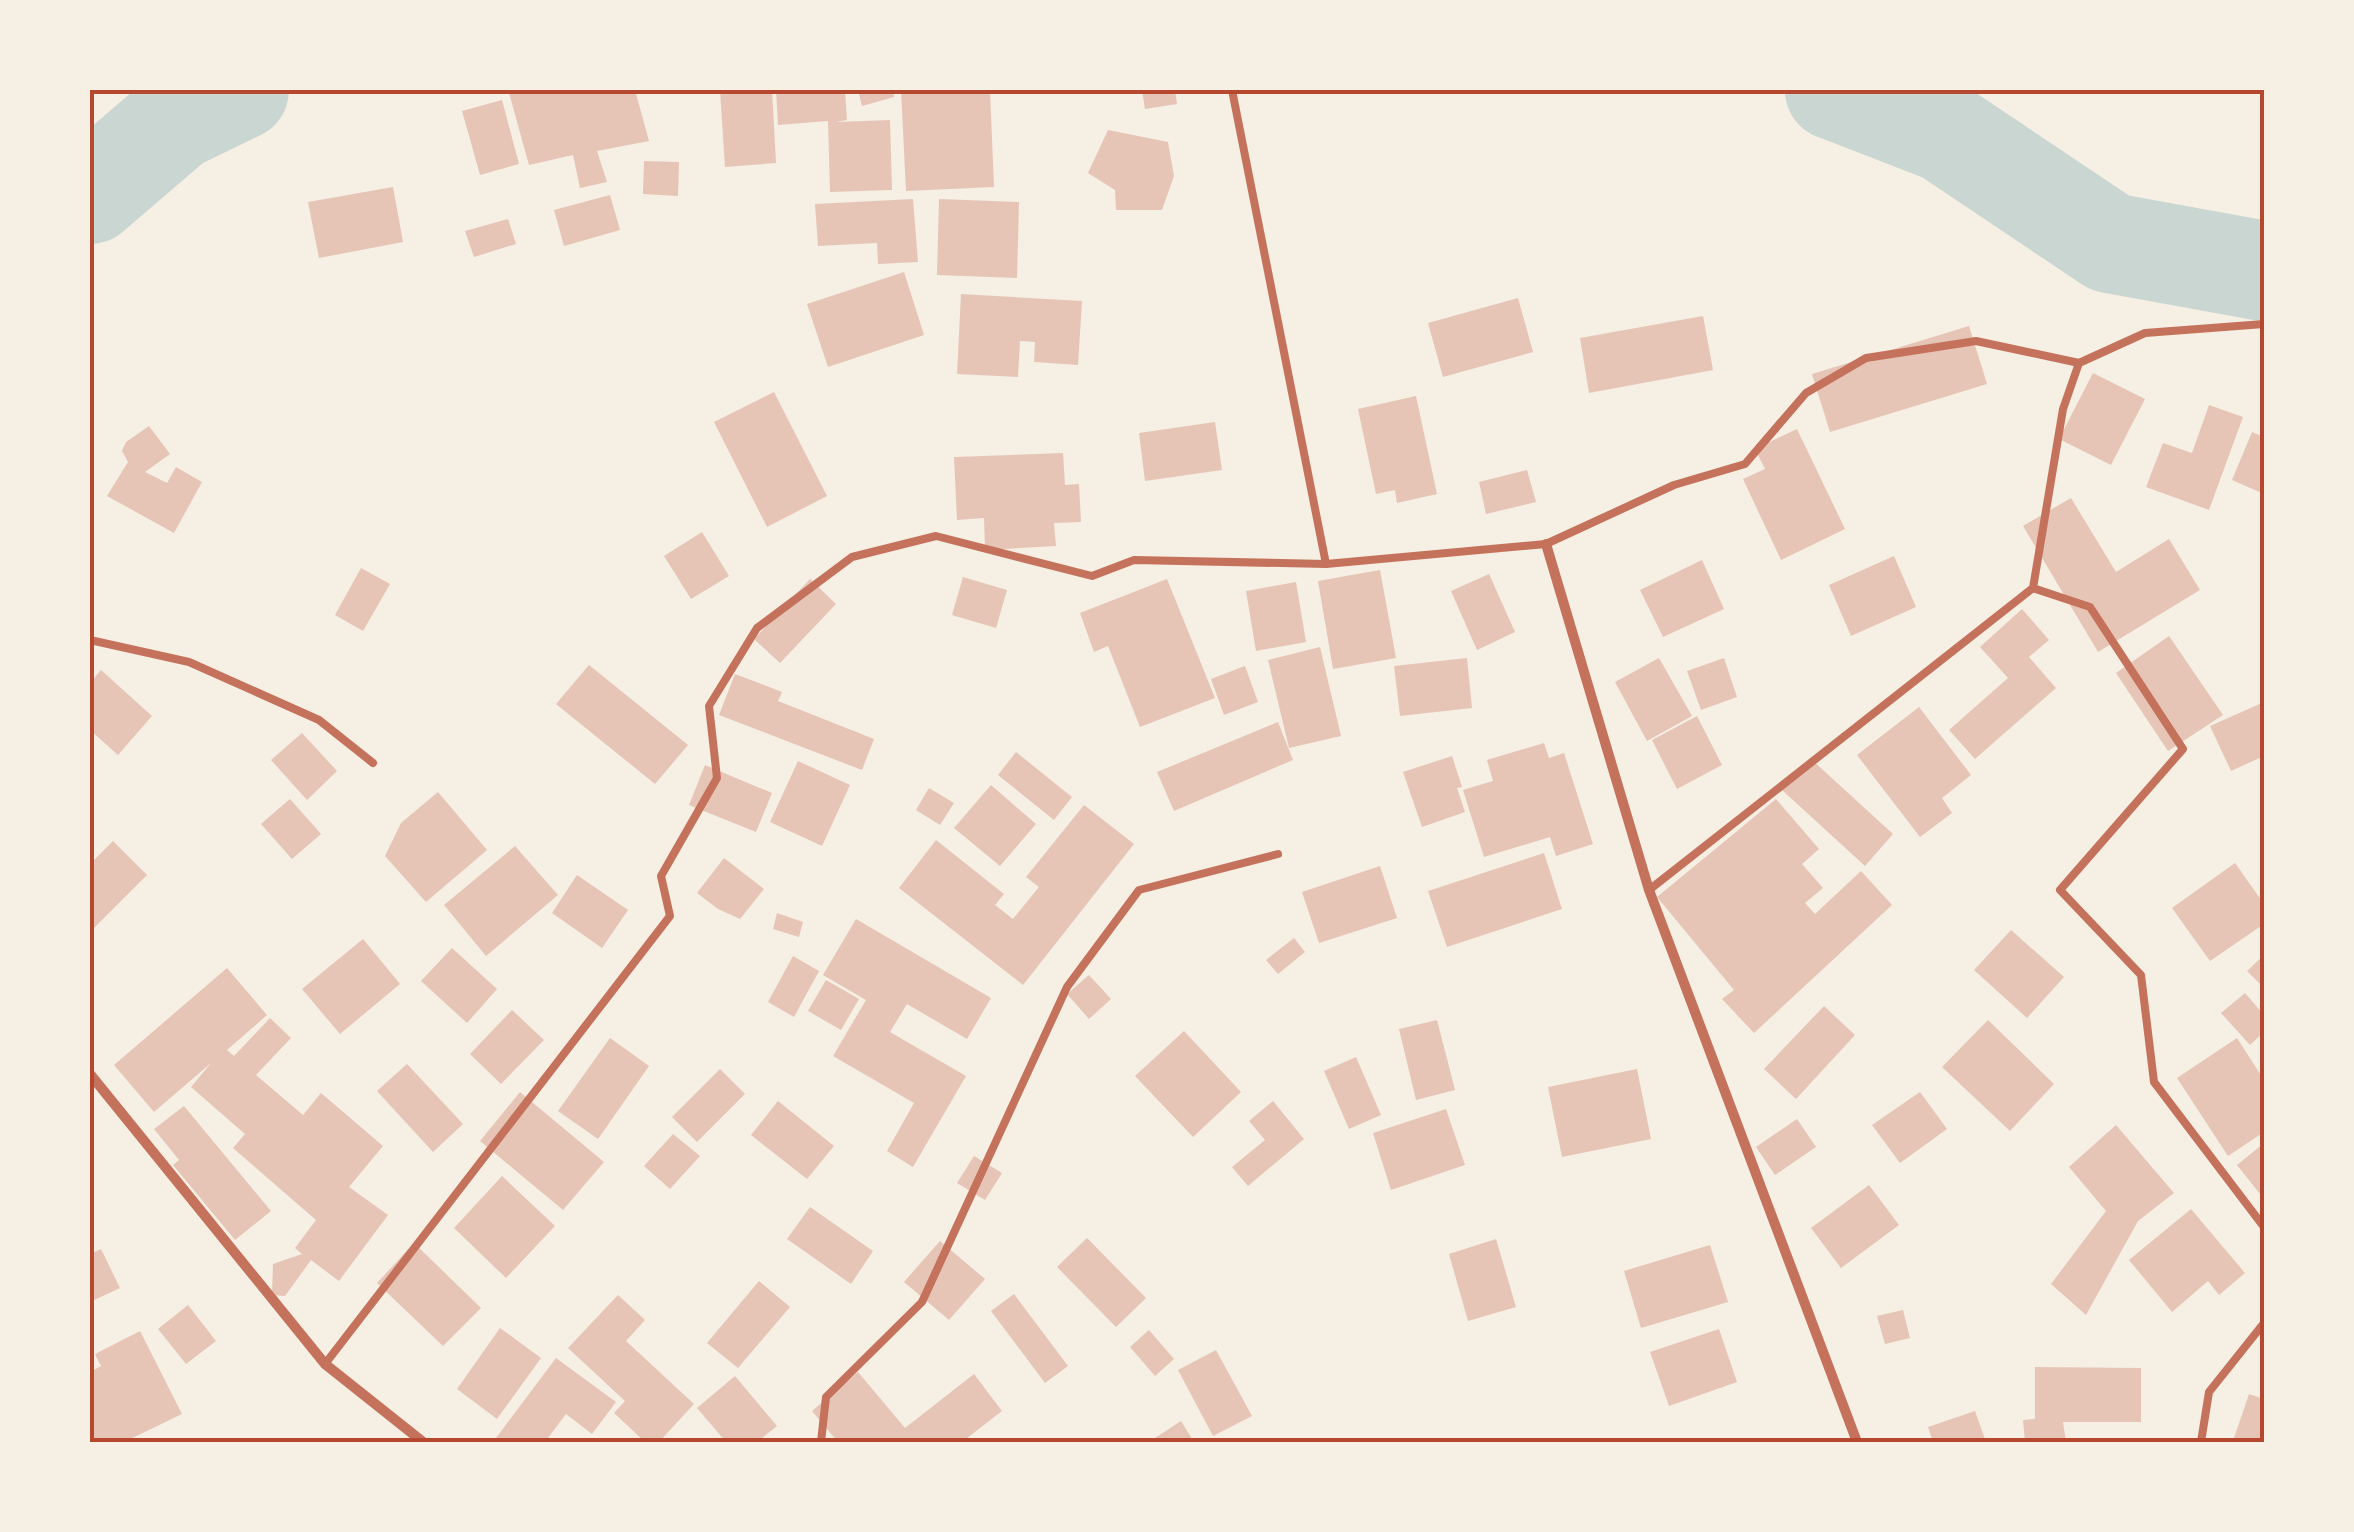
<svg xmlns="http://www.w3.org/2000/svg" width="2354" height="1532" viewBox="0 0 2354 1532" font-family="Figtree,sans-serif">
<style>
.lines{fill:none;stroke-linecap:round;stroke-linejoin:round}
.river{stroke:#c9d6d2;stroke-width:100}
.building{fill:#e6c5b7}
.service{stroke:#c5725c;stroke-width:8}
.minor{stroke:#c5725c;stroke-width:10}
.neatline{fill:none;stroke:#b5482f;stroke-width:4}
</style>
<rect width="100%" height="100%" fill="#f6efe4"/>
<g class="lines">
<g class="river">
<polyline points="1835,90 1946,133 2110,243 2264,271"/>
<polyline points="90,194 175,121 239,90"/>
</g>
</g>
<g class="building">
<polygon points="520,90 635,90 649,141 597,151 607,182 580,188 573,155 529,165 509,93"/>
<polygon points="720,90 772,90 776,163 725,167"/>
<polygon points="776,90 845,90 847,120 836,122 890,120 892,190 830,192 828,121 778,125"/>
<polygon points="858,90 893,90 894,97 862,106"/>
<polygon points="901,90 990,90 994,187 906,191"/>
<polygon points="1142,90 1175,90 1177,104 1145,109"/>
<polygon points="502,100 519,164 480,175 462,111"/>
<polygon points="1108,130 1168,142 1174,176 1162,210 1116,210 1115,190 1088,173"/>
<polygon points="644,161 679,162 678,196 643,194"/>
<polygon points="393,187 403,242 319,258 308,202"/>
<polygon points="610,195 620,230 564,246 554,210"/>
<polygon points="913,199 918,262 878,264 877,243 818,246 815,204"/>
<polygon points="939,199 1019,202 1017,278 937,275"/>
<polygon points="508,219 516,244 474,257 465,231"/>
<polygon points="904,272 924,335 828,367 807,304"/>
<polygon points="961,294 1082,301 1078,365 1034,362 1035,342 1020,341 1018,377 957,374"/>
<polygon points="1518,298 1533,352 1443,377 1428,323"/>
<polygon points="1703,316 1713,370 1589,393 1580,338"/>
<polygon points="1969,326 1987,384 1830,432 1812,374"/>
<polygon points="2093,373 2145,399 2111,465 2059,439"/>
<polygon points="774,392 827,496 767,527 714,422"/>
<polygon points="1416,396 1437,494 1397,503 1395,490 1376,494 1358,409"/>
<polygon points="2209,405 2243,417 2209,510 2146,487 2163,443 2192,453"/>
<polygon points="1215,422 1222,470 1145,481 1139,433"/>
<polygon points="149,426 170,454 145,472 167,483 176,467 202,482 174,533 107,496 128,462 122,451 126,442"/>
<polygon points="1797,429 1845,529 1781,560 1743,479 1765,469 1755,449"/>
<polygon points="2252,432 2264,437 2264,494 2232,480"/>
<polygon points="1063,453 1065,485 1079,484 1081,522 1054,523 1056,546 985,550 984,518 957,520 954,457"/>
<polygon points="1527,470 1536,502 1486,514 1479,482"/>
<polygon points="2071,498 2116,572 2169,539 2200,590 2098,652 2023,526"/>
<polygon points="702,532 729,576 691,599 664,556"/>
<polygon points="1894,556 1916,607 1851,636 1829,585"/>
<polygon points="1702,560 1724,609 1663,637 1640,590"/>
<polygon points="361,568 390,584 363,631 335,615"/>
<polygon points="1380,570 1396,658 1333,669 1318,581"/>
<polygon points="1489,574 1515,632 1477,650 1451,591"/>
<polygon points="963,577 1007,590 996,628 952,615"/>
<polygon points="810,579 836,604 780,663 754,639"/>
<polygon points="1167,579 1215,698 1140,727 1108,646 1094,652 1080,613"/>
<polygon points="1296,582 1306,642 1256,651 1246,591"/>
<polygon points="2022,609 2049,640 2029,657 2056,688 1975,759 1949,730 2008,678 1980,647"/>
<polygon points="2169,636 2223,715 2168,751 2116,673"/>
<polygon points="1320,647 1341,736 1289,748 1268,660"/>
<polygon points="1467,658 1472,708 1400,716 1394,666"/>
<polygon points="1659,658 1692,716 1647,741 1615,682"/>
<polygon points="1724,658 1737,697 1701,710 1687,671"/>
<polygon points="589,665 688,745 655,784 556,704"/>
<polygon points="1245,666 1258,702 1224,715 1211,679"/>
<polygon points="101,670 152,716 118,755 90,730 90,683"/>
<polygon points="735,674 782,692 778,701 874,739 862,770 719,715"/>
<polygon points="2264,702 2264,756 2231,771 2210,726"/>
<polygon points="1919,707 1971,775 1942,798 1952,813 1920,837 1857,755"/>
<polygon points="1697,716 1722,765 1677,789 1652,740"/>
<polygon points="1278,722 1293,760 1174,811 1157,772"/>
<polygon points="302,733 337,771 307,800 271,760"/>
<polygon points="1544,743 1549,758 1564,753 1593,844 1556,856 1550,837 1484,857 1463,790 1493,781 1487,760"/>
<polygon points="1016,752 1072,797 1054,820 998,775"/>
<polygon points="1452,756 1462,787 1457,788 1465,812 1422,827 1403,772"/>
<polygon points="1811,759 1893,834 1865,866 1782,790"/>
<polygon points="798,761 850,785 822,846 770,822"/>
<polygon points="705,765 772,793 756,832 689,805"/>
<polygon points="991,785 1036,824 1000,866 954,828"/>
<polygon points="929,788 954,803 940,825 916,810"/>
<polygon points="438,792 487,850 426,902 385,856 401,823"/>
<polygon points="290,799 321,834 292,859 261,824"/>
<polygon points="1776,799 1819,849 1802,864 1823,888 1805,903 1815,914 1861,871 1892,905 1754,1033 1722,999 1734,990 1657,897"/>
<polygon points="1084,805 1134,844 1023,985 899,888 936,840 1004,894 995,905 1013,919 1039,887 1026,877"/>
<polygon points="113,841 147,875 94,928 90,924 90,864"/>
<polygon points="515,846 558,895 486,956 444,905"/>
<polygon points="1544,853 1562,909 1447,947 1428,891"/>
<polygon points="724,858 764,889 740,919 718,909 697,893"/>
<polygon points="2235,863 2264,904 2264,924 2210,961 2172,908"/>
<polygon points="1380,866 1397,918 1319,943 1302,892"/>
<polygon points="577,875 628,910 602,948 552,913"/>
<polygon points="777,913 803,922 799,937 773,929"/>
<polygon points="856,919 991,998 967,1039 907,1004 890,1032 966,1076 913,1167 887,1151 914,1103 833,1056 866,1000 823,975"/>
<polygon points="2011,930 2064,977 2027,1018 1974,970"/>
<polygon points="1294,938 1305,952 1278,974 1266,960"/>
<polygon points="363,939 400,984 340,1034 302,989"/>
<polygon points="452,948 497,989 467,1023 421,981"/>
<polygon points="2264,955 2264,988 2247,971"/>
<polygon points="793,956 819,971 794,1017 768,1002"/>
<polygon points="227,968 267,1015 227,1050 234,1056 270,1018 291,1038 256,1075 303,1115 321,1093 383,1146 349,1187 388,1215 339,1281 311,1260 285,1296 272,1295 273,1264 302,1254 295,1248 316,1220 233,1148 245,1134 191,1087 211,1063 154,1112 114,1065"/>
<polygon points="1089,975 1111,999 1089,1019 1067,994"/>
<polygon points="826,980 859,999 841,1030 808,1011"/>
<polygon points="2245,993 2264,1015 2264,1032 2250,1045 2221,1013"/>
<polygon points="1824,1006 1855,1035 1796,1099 1764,1069"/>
<polygon points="512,1010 544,1040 501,1084 470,1054"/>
<polygon points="1437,1020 1455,1090 1416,1100 1399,1029"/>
<polygon points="1988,1020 2054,1084 2010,1131 1942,1067"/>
<polygon points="1184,1031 1241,1092 1193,1137 1135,1076"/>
<polygon points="610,1038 649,1066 598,1139 558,1111"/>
<polygon points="2237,1038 2264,1080 2264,1132 2228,1156 2177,1078"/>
<polygon points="1356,1057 1381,1115 1349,1129 1324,1071"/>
<polygon points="407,1064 463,1124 433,1152 377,1091"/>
<polygon points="720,1069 745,1094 697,1142 672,1117"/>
<polygon points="1637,1069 1651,1139 1562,1157 1548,1087"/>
<polygon points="520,1092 604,1162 563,1210 480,1141"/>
<polygon points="1920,1092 1947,1129 1900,1163 1872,1125"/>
<polygon points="778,1101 834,1146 807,1179 751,1135"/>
<polygon points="1273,1101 1304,1139 1248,1186 1232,1167 1265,1140 1249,1121"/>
<polygon points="184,1106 271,1211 235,1240 173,1165 179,1160 154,1129"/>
<polygon points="1446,1109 1465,1165 1391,1190 1373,1133"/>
<polygon points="1797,1119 1816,1147 1775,1175 1756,1147"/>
<polygon points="2116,1125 2174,1193 2138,1221 2086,1315 2051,1284 2106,1211 2069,1167"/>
<polygon points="673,1134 700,1156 670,1189 644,1166"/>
<polygon points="2264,1143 2264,1191 2260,1194 2237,1165"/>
<polygon points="974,1156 1002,1173 985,1200 957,1183"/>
<polygon points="502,1176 555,1226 506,1278 454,1228"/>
<polygon points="1869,1185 1899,1225 1841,1268 1811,1228"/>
<polygon points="810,1207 873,1251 851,1284 787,1239"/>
<polygon points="2191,1209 2245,1273 2219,1295 2208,1281 2172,1312 2129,1260"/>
<polygon points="1087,1238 1146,1298 1116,1327 1057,1267"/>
<polygon points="1496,1239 1516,1307 1468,1321 1449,1254"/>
<polygon points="940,1241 985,1279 949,1320 904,1282"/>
<polygon points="414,1243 481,1308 443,1346 377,1283"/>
<polygon points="1710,1245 1728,1302 1641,1328 1624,1271"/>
<polygon points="101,1249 120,1288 90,1302 90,1254"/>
<polygon points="759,1281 790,1307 738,1368 707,1343"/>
<polygon points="1014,1294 1068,1366 1045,1383 991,1311"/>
<polygon points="618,1295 645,1320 626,1341 694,1404 659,1442 645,1442 614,1413 625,1401 568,1348"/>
<polygon points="188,1305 216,1341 186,1364 158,1329"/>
<polygon points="1903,1310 1910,1338 1885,1344 1877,1316"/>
<polygon points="500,1328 541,1358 497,1419 457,1389"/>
<polygon points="1719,1329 1737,1382 1669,1406 1650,1352"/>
<polygon points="1149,1330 1174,1359 1155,1376 1130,1347"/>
<polygon points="140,1331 182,1414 124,1442 90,1442 90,1372 101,1366 95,1354"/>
<polygon points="1216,1350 1252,1416 1213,1436 1178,1370"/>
<polygon points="556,1358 616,1402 592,1434 566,1414 545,1442 493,1442"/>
<polygon points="2035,1367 2141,1368 2141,1422 2063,1422 2066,1442 2025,1442 2023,1420 2035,1419"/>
<polygon points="858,1372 905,1428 974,1374 1002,1411 962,1442 917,1442 914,1439 911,1442 838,1442 812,1411"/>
<polygon points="735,1376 777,1426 757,1442 726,1442 697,1408"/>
<polygon points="2249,1394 2264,1399 2264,1442 2233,1441"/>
<polygon points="1975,1411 1986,1442 1933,1442 1928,1427"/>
<polygon points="1181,1421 1194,1442 1149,1442"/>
</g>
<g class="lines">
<g class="service">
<polyline points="1232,90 1326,564"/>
<polyline points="2033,588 2090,607 2183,749 2060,890 2141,975 2154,1082 2264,1227"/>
<polyline points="90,640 189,662 319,720 373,763"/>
<polyline points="1649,890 2033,588 2063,409 2079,363 2145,333 2264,324"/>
<polyline points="325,1364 670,916 661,876 717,778 709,706 757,628 852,557 936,536 1092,576 1134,560 1326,564 1546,544 1674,485 1745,464 1806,393 1866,358 1976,341 2079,363"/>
<polyline points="821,1442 826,1397 922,1302 1067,987 1139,890 1278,854"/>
<polyline points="2201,1442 2209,1392 2264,1323"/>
</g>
<g class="minor">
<polyline points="1546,544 1649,890 1857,1442"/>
<polyline points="90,1074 325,1364 423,1442"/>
</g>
</g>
<rect width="2354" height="1532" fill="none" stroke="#f6efe4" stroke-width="185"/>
<rect x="92" y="92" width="2170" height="1348" class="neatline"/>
</svg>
